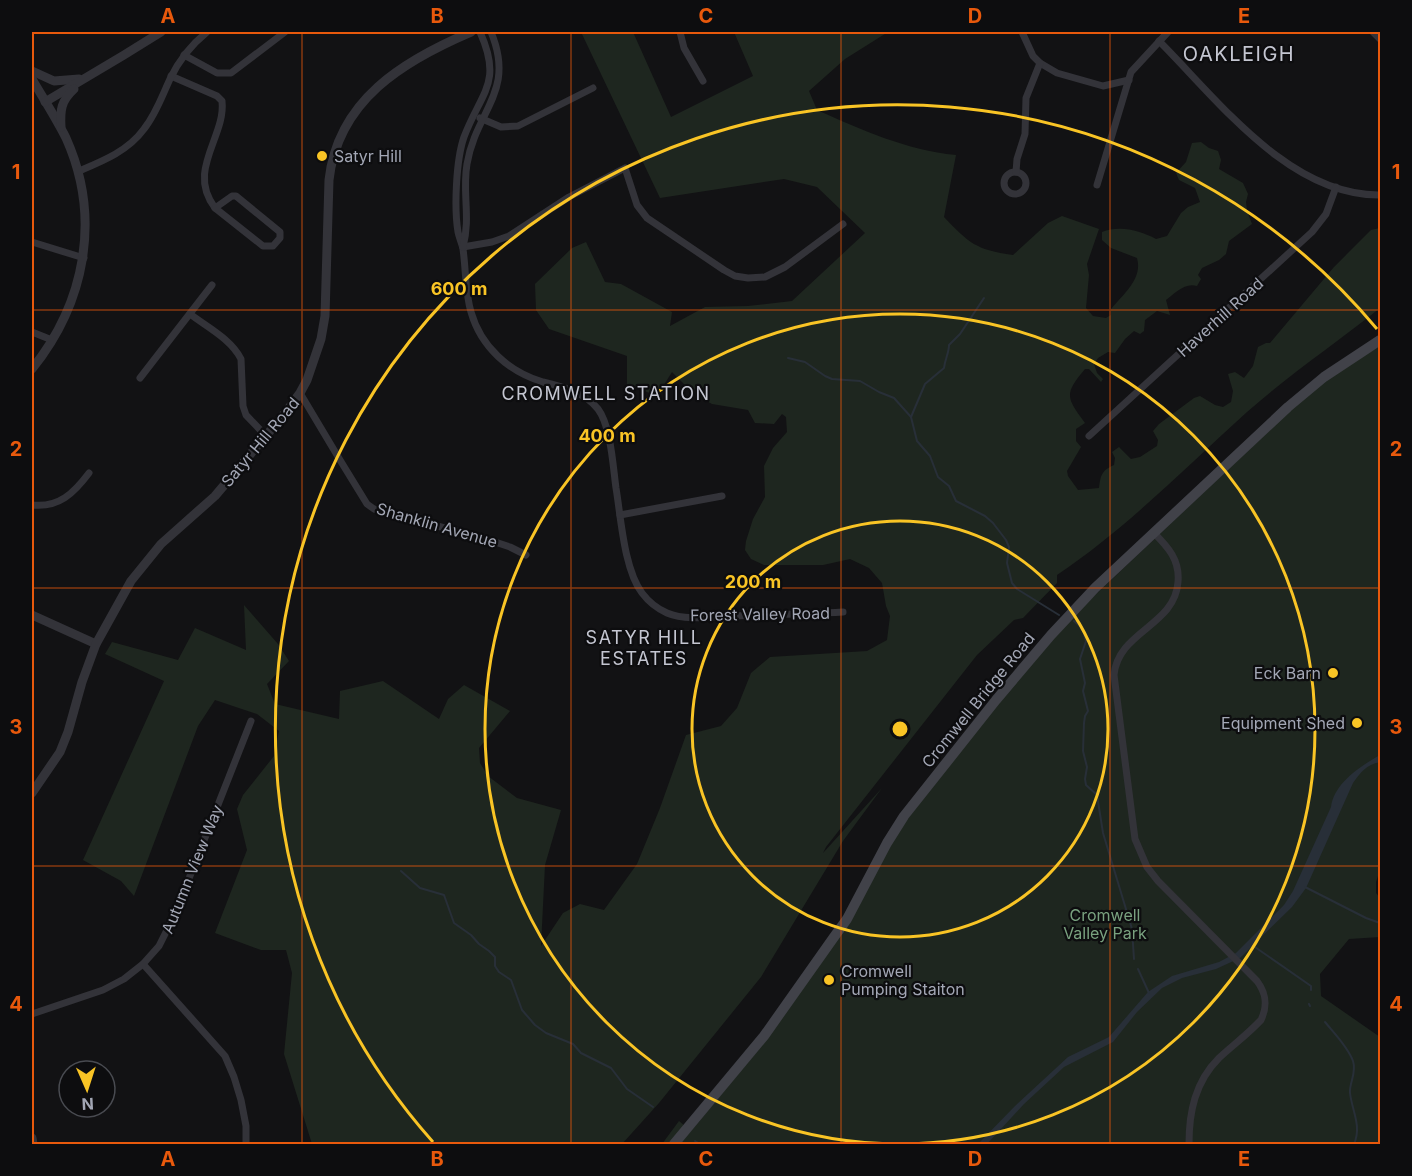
<svg xmlns="http://www.w3.org/2000/svg" width="1412" height="1176" viewBox="0 0 1412 1176" font-family="Inter,sans-serif">
<style>
.green{fill:#1e261f}
.water{fill:#282f38}
.lines{fill:none;stroke-linecap:round;stroke-linejoin:round}
.stream{stroke:#282f38;stroke-width:2}
.minor{stroke:#333339;stroke-width:7}
.tertiary{stroke:#333339;stroke-width:9}
.secondary{stroke:#414249;stroke-width:10}
.grid{fill:none;stroke:#e8590c;stroke-width:1.5;stroke-opacity:0.55}
.ring{fill:none;stroke:#f9c425;stroke-width:3}
.poi-dot{fill:#f9c425;stroke:#0d0d0f;stroke-width:2}
.labels{text-anchor:middle;stroke-width:4.5;stroke-linejoin:round;paint-order:stroke}
.poi-label{font-size:16px;fill:#a3a7b5;stroke:#0d0d0f;text-anchor:start}
.street-label{font-size:16px;fill:#a3a7b5;stroke:#0d0d0f}
.park-label{font-size:16px;fill:#79a17f;stroke:#0d0d0f}
.neighbourhood-label{font-size:18px;letter-spacing:1.5px;fill:#c4c6d1;stroke:#0d0d0f}
.quarter-label{font-size:20px;letter-spacing:1.5px;fill:#c4c6d1;stroke:#0d0d0f}
.centre{fill:#f9c425;stroke:#0d0d0f;stroke-width:3}
.ring-label{font-size:18px;text-anchor:middle;font-weight:bold;fill:#f9c425;stroke:#0d0d0f;stroke-width:4.5;stroke-linejoin:round;paint-order:stroke}
.neatline{fill:none;stroke:#e8590c;stroke-width:2}
.grid-label{font-size:20px;text-anchor:middle;font-weight:bold;fill:#e8590c}
</style>
<rect width="100%" height="100%" fill="#121214"/>
<g class="green">
<path d="M581,32H633L671,117L753,76L734,32H888L845,59L809,91L817,110C862,130 906,150 956,155L944,217C969,243 976,250 1013,255L1048,223L1062,216L1099,229L1087,264L1089,275L1086,308L1093,316L1106,318L1111,315V309C1123,294 1143,279 1137,258L1111,248L1102,240V232C1119,225 1140,230 1156,239L1167,236L1181,213L1188,207L1200,202L1195,188L1179,180L1176,173L1186,162L1192,143L1201,142L1209,148L1218,151L1221,160L1219,169L1243,183L1248,194L1246,202L1247,211L1252,224L1229,241L1226,254L1219,260L1202,268L1198,275L1201,279L1197,286C1185,282 1175,293 1166,300L1170,315L1157,311L1145,320L1144,331L1140,334L1134,331L1125,339L1115,353L1108,352L1098,358L1094,364L1097,373L1103,379L1101,382L1089,369H1085C1063,395 1067,398 1085,423L1076,429V441L1081,447L1067,471L1068,476L1078,490L1099,488C1101,475 1101,471 1114,465L1115,458L1112,452L1119,447L1131,459L1140,457L1157,446L1158,440L1153,431L1159,424L1194,398L1200,396L1215,405L1223,407L1231,402L1233,391L1228,374L1235,372L1244,378L1253,366L1258,347L1266,343H1270L1334,267L1371,230L1380,228V308C1336,343 1289,375 1247,412C1185,468 1127,528 1057,575V583L1023,618L1014,620L977,655L826,847L823,853L882,788L843,841L761,977L659,1103L622,1144H312L284,1054L292,973L286,950H261L215,933L247,850L237,809L243,795L274,756L279,731L257,714L215,700L198,726L134,896L121,881L83,860L164,681L105,654L112,642L178,660L195,628L246,650L244,605L278,644L289,661L267,684L275,704L339,719L340,691L383,681L439,719L448,699L464,685L510,711L479,748L480,763L488,776L517,798L561,810L545,865L541,946L563,913L580,904L604,910L637,864L660,808L686,735L721,726L737,708L751,673L770,657L867,651L887,640L890,616L886,606L882,583L869,568L850,559L823,565H764L751,559L745,550L746,541L753,519L765,497L764,466L773,448L787,432L786,417L782,414L774,424L755,423L748,410L712,404L693,393L672,372L657,396L627,384V356L549,329L536,310L535,284L572,248L586,242L605,282L621,284L672,312L670,326L705,307L748,306L792,301L865,233L817,187L784,179L660,198Z"/>
<polygon points="1380,346 1380,870 1376,882 1376,893 1380,898 1380,937 1349,939 1320,974 1321,996 1380,1037 1380,1144 662,1144 679,1121 691,1131 758,1050 902,826 999,702 1063,627 1093,597 1308,394 1340,370"/>
</g>
<path class="water" d="M1380,755V762C1366,765 1361,772 1353,783L1306,888L1292,907L1240,958L1216,969L1182,978L1162,988L1137,1012L1113,1042L1064,1067L1024,1104L987,1144H978L1015,1106L1068,1057L1109,1037L1148,992L1172,976L1219,962L1236,953L1284,905L1293,891L1331,807C1334,783 1361,766 1380,755Z"/>
<g class="lines">
<g class="stream">
<polyline points="788,358 805,362 825,376 832,379 860,381 879,392 894,398 911,417 917,441 930,456 938,477 949,486 956,501 985,516 993,523 1006,540 1009,547 1007,563 1012,583 1017,589 1059,615"/>
<path d="M911,417L925,384L944,368C945,359 949,353 949,345L960,334L984,298"/>
<polyline points="1074,621 1082,628 1086,641 1080,659 1085,683 1083,691 1088,711 1085,716 1084,723 1083,751 1087,767 1085,779 1086,785 1097,795 1103,833 1132,929 1134,959"/>
<polyline points="401,871 420,888 444,895 454,923 471,935 479,944 489,951 495,957 495,966 499,972 511,980 522,1010 535,1025 546,1033 573,1044 581,1053 611,1068 627,1089 653,1107"/>
<polyline points="1305,887 1366,918 1380,923"/>
<polyline points="1252,945 1311,986 1311,990"/>
<polyline points="1138,969 1149,993"/>
<polyline points="1309,1004 1310,1006"/>
<path d="M1325,1022C1334,1033 1348,1047 1353,1061C1357,1073 1349,1083 1350,1093C1352,1111 1362,1126 1354,1144"/>
<polyline points="695,1141 700,1144"/>
</g>
<g class="minor">
<path d="M480,32C503,83 481,92 464,137C456,160 454,208 458,232C459,238 462,243 463,249C466,270 465,292 471,312C481,347 509,372 543,382C563,387 585,392 598,409C611,426 613,467 616,488C621,518 624,569 642,593C648,601 658,609 667,613C686,621 710,617 730,616C767,615 805,614 843,612"/>
<polyline points="680,32 684,48 703,81"/>
<polyline points="1022,32 1033,56 1040,63 1057,73 1103,86 1129,80"/>
<polyline points="1373,32 1380,39"/>
<path d="M1159,41C1218,100 1289,196 1380,195"/>
<polyline points="184,55 217,73 231,73 285,32"/>
<path d="M171,76L217,96L222,101C226,137 186,170 215,208"/>
<polyline points="480,118 501,127 518,126 593,88"/>
<path d="M79,171C103,161 128,151 144,129C156,114 162,96 170,79C179,60 191,45 207,32"/>
<circle cx="1015" cy="183" r="11"/>
<polyline points="1016,172 1017,159 1025,134 1026,98 1040,63"/>
<polyline points="1097,185 1131,72 1168,32"/>
<polygon points="232,196 236,196 280,232 280,238 273,246 263,246 215,208"/>
<polyline points="32,242 84,258"/>
<polyline points="463,247 492,242 509,236 569,197 625,168 637,205 647,218 724,270 735,276 748,278 765,277 785,267 843,224"/>
<path d="M463,247C471,217 462,193 467,164C476,110 516,92 491,32"/>
<path d="M190,314C207,327 231,339 241,359L243,406L246,415L266,436"/>
<polyline points="32,332 52,340"/>
<polyline points="140,378 212,285"/>
<polyline points="300,393 340,460 367,504 374,509 486,539 510,547 526,555"/>
<polyline points="1089,436 1312,232 1326,214 1336,187"/>
<path d="M32,505C59,508 74,493 89,473"/>
<polyline points="620,515 722,496"/>
<path d="M1154,533C1168,547 1180,560 1178,582C1175,626 1118,631 1114,675L1135,839L1147,867L1158,881L1257,981C1266,993 1268,1005 1261,1020C1248,1034 1233,1045 1219,1058C1195,1082 1189,1112 1189,1144"/>
<polyline points="143,964 225,1056 234,1077 241,1100 246,1126 246,1144"/>
<polyline points="32,1014 103,990 124,979 143,964 159,946 175,914 251,721"/>
</g>
<g class="tertiary">
<polyline points="32,71 54,81 79,79"/>
<path d="M32,79C43,98 56,118 66,138C102,218 85,303 32,369"/>
<polyline points="45,102 124,55 161,32"/>
<path d="M61,127C60,110 61,101 74,89"/>
<polyline points="32,615 96,644"/>
<path d="M32,793L60,752L68,732L82,682L96,644L131,581L161,544L215,496L286,412L300,393L307,380L321,339L325,316L329,180C338,100 403,61 471,32"/>
<polyline points="32,1138 33,1144"/>
</g>
<polyline class="secondary" points="674,1144 764,1036 834,937 847,919 887,843 904,816 996,700 1051,635 1095,588 1288,407 1324,377 1380,340"/>
</g>
<path class="grid" d="M302,32V1144M571,32V1144M841,32V1144M1110,32V1144M32,310H1380M32,588H1380M32,866H1380"/>
<g class="ring">
<circle cx="900" cy="729" r="208"/>
<circle cx="900" cy="729" r="415"/>
<path d="M433 1142A623 623 0 1 1 1377 329"/>
</g>
<g class="poi-dot">
<circle cx="322" cy="156" r="6"/>
<circle cx="1333" cy="673" r="6"/>
<circle cx="1357" cy="723" r="6"/>
<circle cx="829" cy="980" r="6"/>
</g>
<g class="labels">
<g class="poi-label">
<text x="334" y="162">Satyr Hill</text>
<text x="1321" y="679" text-anchor="end">Eck Barn</text>
<text x="1345" y="729" text-anchor="end">Equipment Shed</text>
<text x="841" y="977">Cromwell<tspan x="841" dy="18">Pumping Staiton</tspan></text>
</g>
<g class="street-label">
<text transform="translate(1220 317) rotate(-42)" y="6">Haverhill Road</text>
<text transform="translate(260 442) rotate(-50)" y="6">Satyr Hill Road</text>
<text transform="translate(437 525) rotate(16)" y="6">Shanklin Avenue</text>
<text transform="translate(760 614) rotate(-1)" y="6">Forest Valley Road</text>
<text transform="translate(978 700) rotate(-51)" y="6">Cromwell Bridge Road</text>
<text transform="translate(192 869) rotate(-68)" y="6">Autumn View Way</text>
</g>
<g class="park-label">
<text x="1105" y="921">Cromwell<tspan x="1105" dy="18">Valley Park</tspan></text>
</g>
<g class="neighbourhood-label">
<text x="606" y="400">CROMWELL STATION</text>
<text x="644" y="644">SATYR HILL<tspan x="644" dy="21">ESTATES</tspan></text>
</g>
<g class="quarter-label">
<text x="1239" y="61">OAKLEIGH</text>
</g>
</g>
<circle cx="900" cy="729" r="9" class="centre"/>
<g class="ring-label">
<text x="459" y="295">600 m</text>
<text x="607" y="442">400 m</text>
<text x="753" y="588">200 m</text>
</g>
<rect width="1412" height="1176" fill="none" stroke="#0d0d0f" stroke-width="66"/>
<g transform="translate(87 1089) rotate(177)"><circle r="28" fill="#0d0d0f" stroke="#494b51" stroke-width="1.5"/>
<path d="M0-4.5L10 22L0 15L-10 22Z" fill="#f9c425"/>
<text y="-9" font-size="16" font-weight="bold" text-anchor="middle" fill="#a3a7b5">N</text>
</g>
<rect x="33" y="33" width="1346" height="1110" class="neatline"/>
<g class="grid-label">
<text x="168" y="23">A</text>
<text x="437" y="23">B</text>
<text x="706" y="23">C</text>
<text x="975" y="23">D</text>
<text x="1244" y="23">E</text>
<text x="16" y="179">1</text>
<text x="1396" y="179">1</text>
<text x="16" y="456">2</text>
<text x="1396" y="456">2</text>
<text x="16" y="734">3</text>
<text x="1396" y="734">3</text>
<text x="16" y="1011">4</text>
<text x="1396" y="1011">4</text>
<text x="168" y="1166">A</text>
<text x="437" y="1166">B</text>
<text x="706" y="1166">C</text>
<text x="975" y="1166">D</text>
<text x="1244" y="1166">E</text>
</g>
</svg>
